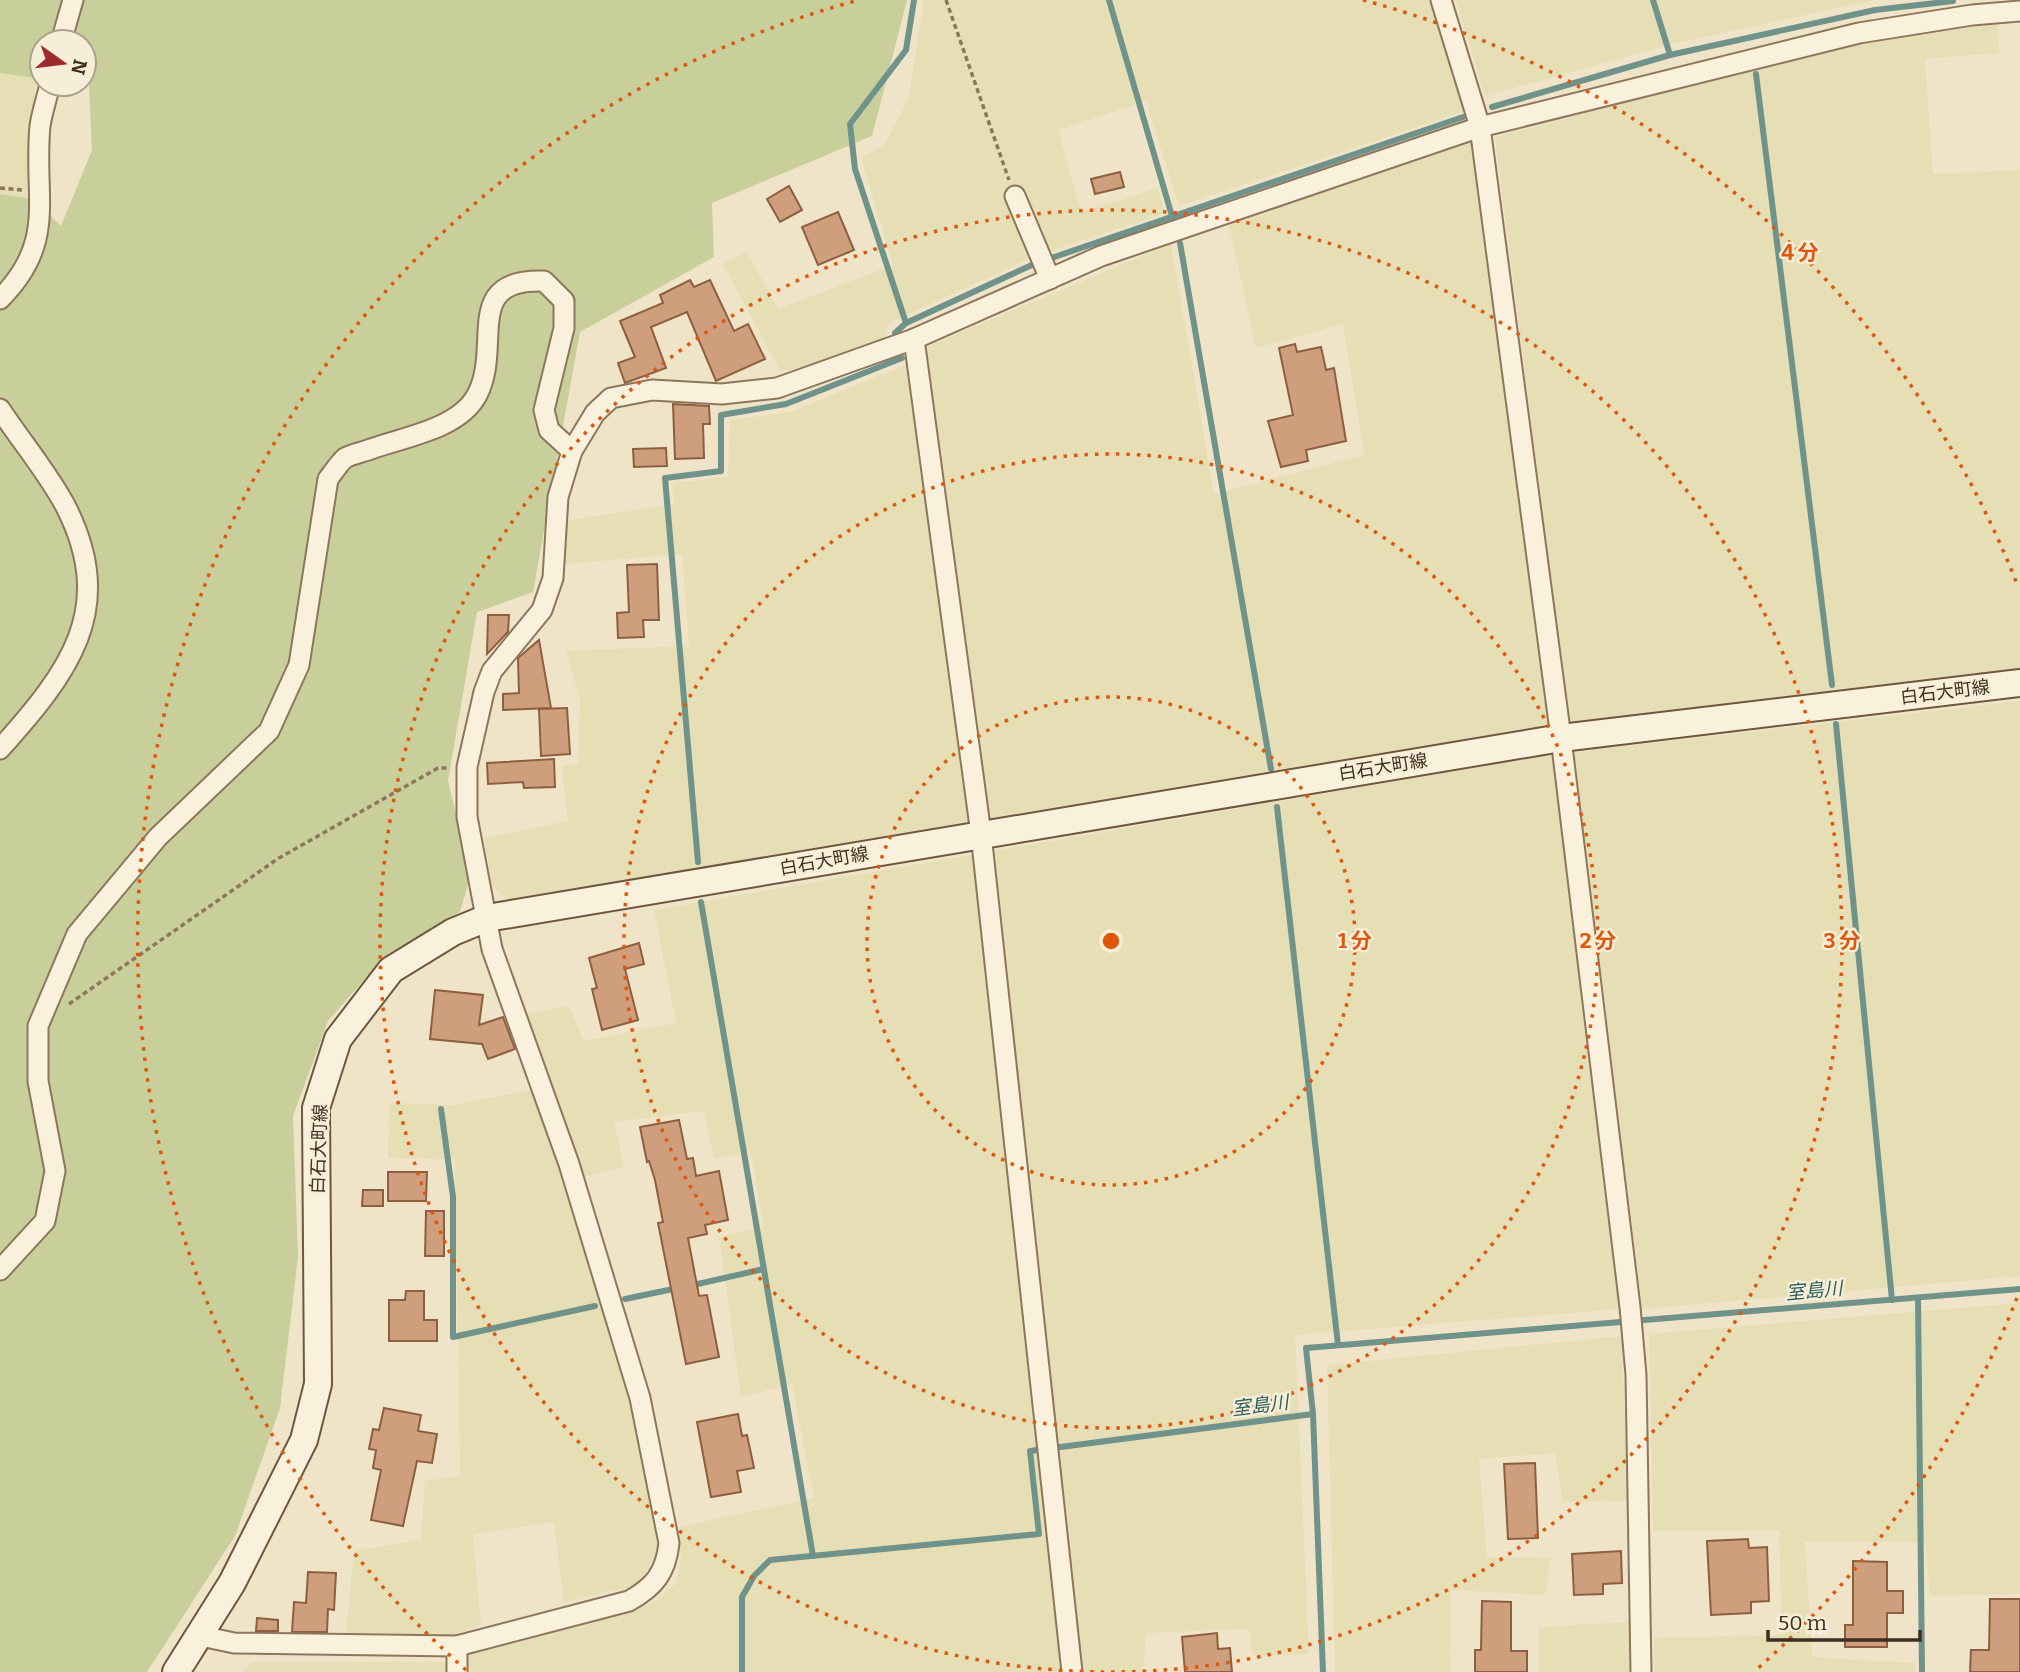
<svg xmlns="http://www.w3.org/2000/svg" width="2020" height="1672" viewBox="0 0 2020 1672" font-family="Bitter,'Noto Sans JP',serif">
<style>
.farmland{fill:#e6deb5}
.green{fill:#c9cf9b}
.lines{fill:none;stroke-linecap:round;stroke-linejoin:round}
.stream{stroke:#6f938a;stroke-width:6}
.building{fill:#cf9f7d;stroke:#8d5f41;stroke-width:2}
.minor-casing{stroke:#8d765c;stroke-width:23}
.secondary-casing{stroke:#6f573f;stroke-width:30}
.path{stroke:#8d765c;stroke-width:3.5;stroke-dasharray:5 3.5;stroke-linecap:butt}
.minor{stroke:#faf1dc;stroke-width:19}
.secondary{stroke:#faf1dc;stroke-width:26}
.ring{fill:none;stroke:#df570d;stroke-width:3.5;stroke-dasharray:3.5 7}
.labels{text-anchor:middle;stroke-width:5;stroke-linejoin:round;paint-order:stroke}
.street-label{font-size:18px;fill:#3d2e20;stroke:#f7eed8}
.water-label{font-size:19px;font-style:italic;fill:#2f5d5a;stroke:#f7eed8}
.centre{fill:#df570d;stroke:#f7eed8;stroke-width:3.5}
.ring-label{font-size:21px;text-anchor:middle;font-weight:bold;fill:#df570d;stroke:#f7eed8;stroke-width:5;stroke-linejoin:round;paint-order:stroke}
</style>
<rect width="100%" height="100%" fill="#f0e4c8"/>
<g class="farmland">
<polygon points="924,0 1430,0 1464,111 1179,206 1146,101 1058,130 1081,212 1158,188 1165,213 1035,256 889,323 885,337 824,364 780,371 723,264 747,252 778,309 893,265 861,158 885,144 908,100"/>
<polygon points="1456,0 1875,0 1676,43 1485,96"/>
<polygon points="1997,24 1999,53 1925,59 1933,174 2020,170 2020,669 1569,722 1495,137 1861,41"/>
<polygon points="0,73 35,78 33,199 0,194"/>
<polygon points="1474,142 1550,730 987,820 926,347 1171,244 1214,494 1364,455 1343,324 1256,348 1229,225"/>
<polygon points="906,365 970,825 507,900 492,885 484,838 568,821 562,766 578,764 580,701 566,651 689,646 682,554 565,564 565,521 674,504 673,483 728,477 730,420 790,412"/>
<polygon points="2020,701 2020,1276 1642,1309 1574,752"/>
<polygon points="1553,754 1621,1309 1295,1335 1309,1654 1252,1655 1249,1629 1146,1633 1143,1672 469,1672 468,1654 654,1603 675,1584 681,1560 679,1527 814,1498 792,1384 741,1397 719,1237 763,1227 751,1153 714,1158 704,1111 614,1122 624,1167 584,1177 526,1014 569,1006 584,1041 676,1023 654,910"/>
<polygon points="531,1090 559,1157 636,1411 659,1554 635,1586 564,1602 554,1522 473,1534 481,1625 450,1635 346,1633 354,1551 421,1540 425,1481 460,1476 455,1159 388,1158 389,1103 454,1105"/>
<polygon points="2020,1303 2020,1594 1930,1596 1926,1542 1805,1542 1812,1657 1915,1663 1916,1672 1655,1672 1654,1638 1782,1635 1779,1530 1653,1531 1649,1334"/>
<polygon points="1622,1336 1627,1501 1563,1502 1555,1453 1479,1459 1487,1557 1551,1558 1545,1595 1451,1590 1450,1672 1335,1672 1327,1365"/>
<polygon points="1629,1622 1630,1672 1538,1672 1538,1627"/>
<polygon points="251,1662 449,1662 449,1672 243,1672"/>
</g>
<polygon class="green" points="0,0 907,0 872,136 712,203 714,257 580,332 533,592 477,612 448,781 471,874 460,912 385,956 328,1021 293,1116 298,1257 280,1408 235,1536 147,1672 0,1672 0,194 33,199 61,226 92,150 89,85 81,84 84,84 84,42 42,42 42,79 0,73"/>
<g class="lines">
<g class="stream">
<polyline points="1109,0 1172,216"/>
<polyline points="1653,0 1670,55 1875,10 1953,1"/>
<polyline points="1756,74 1832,685"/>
<polyline points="1492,107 1670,55"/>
<polyline points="1180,243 1271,769"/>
<polyline points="906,323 855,169 850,124 906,50 914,0"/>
<polyline points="895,333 906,323 1034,264 1463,117"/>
<polyline points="1836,724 1892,1300"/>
<polyline points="1277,807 1338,1345"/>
<polyline points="698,862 665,478 721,471 721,415 786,404 902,358"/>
<polyline points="701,902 813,1556"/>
<polyline points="441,1109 453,1197 453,1337 595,1306"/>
<polyline points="689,1286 764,1269"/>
<polyline points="1918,1298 1922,1672"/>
<polyline points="625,1299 678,1288"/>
<polyline points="1313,1414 1323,1672"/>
<polyline points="742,1672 742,1597 754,1576 770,1560 1039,1534 1030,1451 1313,1414 1306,1348 2020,1289"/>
</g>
</g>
<g class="building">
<polygon points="1120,172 1124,187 1095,194 1091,179"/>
<polygon points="789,186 802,210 780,222 767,199"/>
<polygon points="838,212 854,250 818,265 802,227"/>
<polygon points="690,280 694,287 710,280 734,331 748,324 765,359 716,381 687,312 651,327 666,368 625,383 618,363 635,357 620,321 663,303 660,295"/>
<polygon points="1295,344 1297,352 1321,347 1326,370 1334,368 1346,441 1306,450 1308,461 1281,467 1268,421 1293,415 1279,348"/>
<polygon points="673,404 709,406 710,424 703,424 704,458 675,459"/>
<polygon points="666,448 667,466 634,467 633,449"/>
<polygon points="657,564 659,620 643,620 644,637 618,638 617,613 629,612 627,565"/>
<polygon points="488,615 509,615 508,632 487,654"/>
<polygon points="539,640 551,708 503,710 503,694 519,693 518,658"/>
<polygon points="567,708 570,754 541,756 539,709"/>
<polygon points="554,759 555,787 524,788 523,782 488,784 487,763"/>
<polygon points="639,943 644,964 625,969 638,1020 602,1030 592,989 597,988 589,958"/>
<polygon points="435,990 483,995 479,1025 503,1017 515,1049 488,1059 482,1044 430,1039"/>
<polygon points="679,1120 687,1159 693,1158 696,1176 719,1171 728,1220 705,1225 707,1234 688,1238 699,1296 707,1295 719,1357 686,1364 658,1223 663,1222 655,1180 649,1161 647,1162 640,1127"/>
<polygon points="388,1172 427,1172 426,1201 388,1201"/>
<polygon points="363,1190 383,1190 383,1206 362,1206"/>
<polygon points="426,1211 444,1211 444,1256 425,1256"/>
<polygon points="406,1291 424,1291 424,1320 437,1320 437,1341 389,1341 389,1300 405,1300"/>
<polygon points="384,1408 421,1415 418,1431 437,1434 432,1463 417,1461 403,1526 371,1520 381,1470 373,1468 376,1450 369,1449 373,1429 379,1430"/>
<polygon points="738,1414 742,1436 747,1435 754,1468 737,1471 741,1492 711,1497 697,1422"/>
<polygon points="1535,1463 1538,1538 1508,1539 1504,1464"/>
<polygon points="1748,1539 1749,1548 1767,1547 1769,1601 1751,1602 1751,1613 1711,1615 1707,1541"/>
<polygon points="1621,1551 1622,1583 1603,1584 1603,1594 1574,1595 1572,1554"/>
<polygon points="1853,1561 1887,1562 1887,1591 1903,1591 1903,1613 1887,1613 1887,1647 1845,1647 1845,1625 1853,1625"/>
<polygon points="308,1572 336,1573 334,1610 328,1609 327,1632 292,1632 294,1602 306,1603"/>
<polygon points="1990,1599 2020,1599 2020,1672 1970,1672 1971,1650 1989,1650"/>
<polygon points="1482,1601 1511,1602 1511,1651 1527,1651 1527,1672 1475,1672 1475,1650 1481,1650"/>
<polygon points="257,1618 278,1620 278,1631 256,1631"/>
<polygon points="1217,1633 1218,1649 1230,1648 1232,1672 1185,1672 1182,1637"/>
</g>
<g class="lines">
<g class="minor-casing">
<g id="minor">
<polyline points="1441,0 1480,127 1561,738 1630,1307 1636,1375 1641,1672"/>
<polyline points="61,42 73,0"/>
<polyline points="1015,196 1050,279"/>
<path d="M0,299C58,241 33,197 40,126C42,112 47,98 50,84"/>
<polyline points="914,339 981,834 1072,1672"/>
<path d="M0,409C21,441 48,473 66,507C118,610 68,673 0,749"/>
<path d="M0,1270L45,1221L55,1171L38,1081V1026L77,934L158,837L269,731L299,665L328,479C333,473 339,463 345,458C352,454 363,452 371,449C404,437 459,429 477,395C503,346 461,278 544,281L564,301V328L544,410L549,430L572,451"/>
<polyline points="201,1636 234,1643 457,1646"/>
<path d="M457,1672V1646L629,1601C654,1587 666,1573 669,1543L640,1398L569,1164L492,949L467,817V767L484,692L492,671L542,610L553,578L558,497L572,451L595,413L611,398L652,390L722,394L777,388L914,339L1101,256L1480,127L1859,33L1972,15L2020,11"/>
</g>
</g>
<g class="secondary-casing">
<polyline id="secondary" points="176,1672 232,1583 304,1440 318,1384 316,1108 338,1039 391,970 453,932 487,918 1561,738 2020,683"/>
</g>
<g class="path">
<polyline points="946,0 1009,180"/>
<polyline points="0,188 22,190"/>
<polyline points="69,1004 279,858 438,768 447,768"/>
</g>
<use href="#minor" class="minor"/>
<use href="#secondary" class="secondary"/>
</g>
<g class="ring">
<circle cx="1111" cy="941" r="244"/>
<circle cx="1111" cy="941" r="487"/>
<circle cx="1111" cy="941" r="731"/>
<path d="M2017 1298A974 974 0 0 1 1756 1670M466 1670A974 974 0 0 1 859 0M1363 0A974 974 0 0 1 2017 584"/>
</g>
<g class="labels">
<g class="street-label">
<text transform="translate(1945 692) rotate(-7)" y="6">白石大町線</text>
<text transform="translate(1383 767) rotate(-9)" y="6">白石大町線</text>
<text transform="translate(824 861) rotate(-10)" y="6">白石大町線</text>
<text transform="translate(319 1149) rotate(-88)" y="6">白石大町線</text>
</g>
<g class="water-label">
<text transform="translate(1814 1290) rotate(-5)" y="7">室島川</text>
<text transform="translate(1260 1405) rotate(-7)" y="7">室島川</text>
</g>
</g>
<circle cx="1111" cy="941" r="10" class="centre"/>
<g class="ring-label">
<text x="1800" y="260">4 分</text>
<text x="1355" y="948">1 分</text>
<text x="1598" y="948">2 分</text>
<text x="1842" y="948">3 分</text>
</g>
<g transform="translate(63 63) rotate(104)"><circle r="33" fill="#f7eed8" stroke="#ada18e" stroke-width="2"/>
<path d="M0-5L12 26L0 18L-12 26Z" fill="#9e2a2b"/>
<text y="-10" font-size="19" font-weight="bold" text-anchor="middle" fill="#3d2e20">N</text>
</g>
<path d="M1768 1630v10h152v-10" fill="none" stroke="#3d2e20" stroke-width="3.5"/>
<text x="1778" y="1630" font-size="21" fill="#3d2e20" stroke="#f7eed8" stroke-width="5" paint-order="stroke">50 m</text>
</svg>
